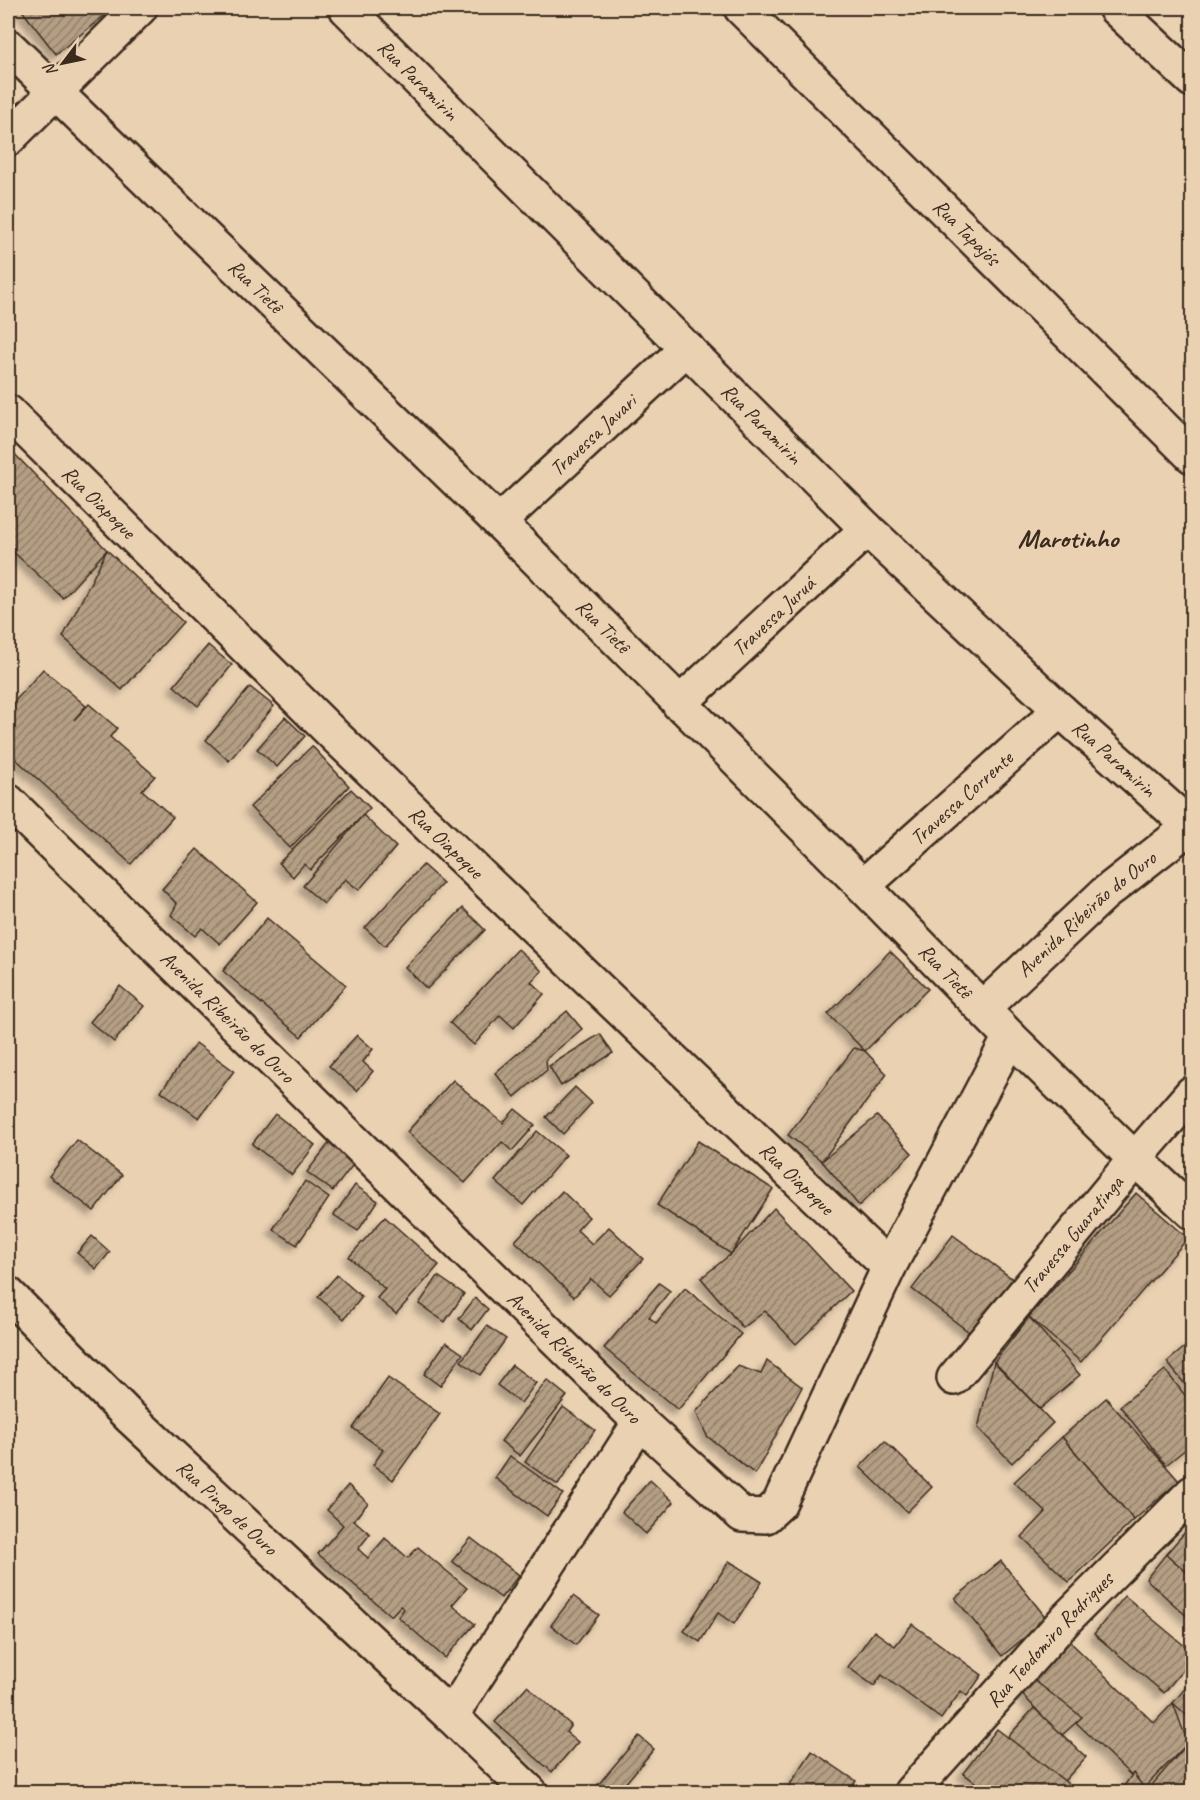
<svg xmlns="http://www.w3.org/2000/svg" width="1200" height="1800" viewBox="0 0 1200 1800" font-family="Caveat,sans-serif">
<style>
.building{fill:url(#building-hatch);stroke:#3b2a1e;stroke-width:1.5;filter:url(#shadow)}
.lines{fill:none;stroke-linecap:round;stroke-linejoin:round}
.street-casing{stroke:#3b2a1e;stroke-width:38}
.street{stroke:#ead1b2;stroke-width:33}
.labels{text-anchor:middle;stroke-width:6;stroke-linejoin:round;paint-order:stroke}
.street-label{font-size:21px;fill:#3b2a1e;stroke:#ead1b2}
.district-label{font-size:27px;font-weight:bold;fill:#3b2a1e;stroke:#ead1b2}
</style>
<defs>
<pattern id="building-hatch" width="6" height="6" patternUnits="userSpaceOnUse" patternTransform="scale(1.5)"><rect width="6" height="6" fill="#b49e84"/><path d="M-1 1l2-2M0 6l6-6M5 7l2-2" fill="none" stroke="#94816b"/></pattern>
<filter id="shadow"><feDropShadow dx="-5.5" dy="5.5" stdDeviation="3" flood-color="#0004"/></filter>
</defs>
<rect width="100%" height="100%" fill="#ead1b2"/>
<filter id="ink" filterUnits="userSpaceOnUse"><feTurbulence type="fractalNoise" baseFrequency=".0167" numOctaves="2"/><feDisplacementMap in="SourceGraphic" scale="12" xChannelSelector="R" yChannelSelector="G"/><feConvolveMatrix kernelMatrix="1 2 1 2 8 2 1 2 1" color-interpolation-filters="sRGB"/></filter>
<g filter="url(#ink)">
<g class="building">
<polygon points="20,8 114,8 56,54"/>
<polygon points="8,447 107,550 63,598 8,547"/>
<polygon points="107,550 183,622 122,690 63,637"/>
<polygon points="208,645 232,665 198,706 174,686"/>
<polygon points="43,669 86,706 74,720 89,704 117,728 110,737 155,776 142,790 173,817 131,864 8,752 8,709"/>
<polygon points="250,687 274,706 229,761 206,740"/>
<polygon points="285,717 305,736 277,767 257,749"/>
<polygon points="312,746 349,786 290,848 250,807"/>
<polygon points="351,789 370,808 310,870 304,864 293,877 279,863"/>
<polygon points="363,815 396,847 359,890 345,879 324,904 303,886"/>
<polygon points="197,849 257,902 220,944 202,928 195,936 171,915 177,904 162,889"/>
<polygon points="423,865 443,883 385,946 365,928"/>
<polygon points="463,908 485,930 427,989 405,967"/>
<polygon points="267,918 346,985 301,1037 223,971"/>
<polygon points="518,949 542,971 531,982 544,994 514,1028 500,1015 474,1045 450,1023"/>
<polygon points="890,951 928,989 865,1051 828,1014"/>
<polygon points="120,986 144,1006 114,1042 90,1022"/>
<polygon points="567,1011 582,1029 546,1059 547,1070 515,1097 495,1073"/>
<polygon points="600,1034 613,1053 561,1086 549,1066"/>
<polygon points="357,1035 373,1049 363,1062 373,1071 357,1091 329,1066"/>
<polygon points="196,1043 234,1071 199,1118 161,1091"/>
<polygon points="854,1048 865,1051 887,1074 822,1161 788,1135"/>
<polygon points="453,1080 503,1123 515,1109 535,1125 512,1151 502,1142 465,1183 407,1132"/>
<polygon points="575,1087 592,1103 563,1134 546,1117"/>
<polygon points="275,1114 315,1145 292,1175 252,1144"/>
<polygon points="877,1116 912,1153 859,1206 822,1161"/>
<polygon points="537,1131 566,1155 523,1205 495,1181"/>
<polygon points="333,1138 358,1158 333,1191 307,1172"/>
<polygon points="77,1140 122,1175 94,1211 49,1176"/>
<polygon points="698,1141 773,1189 731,1254 657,1205"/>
<polygon points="305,1181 329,1198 297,1245 273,1229"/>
<polygon points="355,1185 378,1201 358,1231 334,1215"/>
<polygon points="562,1191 589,1217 577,1230 592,1244 609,1227 643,1259 609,1295 591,1279 574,1297 515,1241"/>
<polygon points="1136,1193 1188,1238 1081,1362 1029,1317"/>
<polygon points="774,1208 851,1291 796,1344 765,1311 743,1328 701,1278 731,1254"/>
<polygon points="385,1217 439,1265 396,1314 377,1298 385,1289 349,1257"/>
<polygon points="953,1235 1014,1280 973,1335 912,1289"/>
<polygon points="92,1236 110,1252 96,1269 77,1253"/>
<polygon points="337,1275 362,1297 344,1319 318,1297"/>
<polygon points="438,1276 464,1294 445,1322 419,1304"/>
<polygon points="659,1283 670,1291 649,1317 656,1323 685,1288 741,1334 678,1410 604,1348"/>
<polygon points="475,1298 488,1309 472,1330 459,1319"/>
<polygon points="1029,1317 1080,1375 1040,1409 994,1362"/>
<polygon points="487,1326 506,1339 480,1375 461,1361"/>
<polygon points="1192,1341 1192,1393 1167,1362"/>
<polygon points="446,1342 463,1354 440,1386 424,1374"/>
<polygon points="767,1361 802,1387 755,1474 707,1436 696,1412 738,1366 761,1374"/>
<polygon points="994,1362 1053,1423 1012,1463 978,1428"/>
<polygon points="512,1365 536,1383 521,1403 497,1385"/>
<polygon points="1165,1370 1192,1404 1192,1444 1166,1465 1120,1406"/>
<polygon points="388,1378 440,1414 393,1480 373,1465 383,1450 353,1428"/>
<polygon points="547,1380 567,1396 520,1456 501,1441"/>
<polygon points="1106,1398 1179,1481 1134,1520 1062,1437"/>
<polygon points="563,1407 595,1430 558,1485 525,1462"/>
<polygon points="1062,1437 1134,1520 1069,1582 1022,1537 1046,1512 1014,1482"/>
<polygon points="885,1441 932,1487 907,1512 860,1467"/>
<polygon points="510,1456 563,1494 547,1516 495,1478"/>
<polygon points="650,1480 674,1502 646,1534 622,1512"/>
<polygon points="348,1485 368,1503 354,1520 370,1534 358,1549 368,1558 385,1538 408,1558 418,1547 467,1588 452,1605 475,1624 445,1658 398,1617 404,1609 400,1606 391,1616 318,1554 343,1525 327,1510"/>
<polygon points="1192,1524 1192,1577 1166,1554"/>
<polygon points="471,1538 519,1575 501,1598 452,1561"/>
<polygon points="1166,1554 1192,1577 1192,1621 1146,1579"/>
<polygon points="729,1561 762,1582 734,1624 718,1613 700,1642 684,1631"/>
<polygon points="1001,1561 1047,1619 1002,1656 955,1598"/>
<polygon points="573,1596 599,1615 576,1645 551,1625"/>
<polygon points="1125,1596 1192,1652 1192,1659 1164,1693 1094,1634"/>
<polygon points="912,1624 982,1675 967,1696 961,1691 941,1719 882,1675 874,1686 848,1667 874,1631 895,1646"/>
<polygon points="1063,1635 1154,1723 1173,1703 1188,1743 1144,1788 1026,1674"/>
<polygon points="1026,1674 1082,1717 1061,1736 1021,1693"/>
<polygon points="1192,1680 1192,1720 1173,1703"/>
<polygon points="527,1686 571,1725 566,1732 578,1742 552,1772 495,1722"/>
<polygon points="1034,1708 1086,1757 1059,1787 1007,1738"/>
<polygon points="997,1729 1079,1792 988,1792 963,1773"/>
<polygon points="639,1736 654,1749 625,1784 635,1792 592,1792"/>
<polygon points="1188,1743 1192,1747 1192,1792 1146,1792"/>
<polygon points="812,1751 856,1781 849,1792 785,1792"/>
<polygon points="1133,1773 1144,1788 1148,1792 1120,1792"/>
</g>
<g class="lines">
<g class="street-casing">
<g id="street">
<path id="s1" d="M346,8L867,529L1060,710L1190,826"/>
<path id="s2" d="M741,8L1192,456"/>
<polyline points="1115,8 1192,80"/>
<path id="s3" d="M8,46L499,522L863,886L1010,1037L1135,1159L1192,1212"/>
<polyline points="8,139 140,8"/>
<path id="s4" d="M8,412L335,736L889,1267"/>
<path id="s5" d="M499,522L687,348"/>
<path id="s6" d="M679,704L867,529"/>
<path id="s7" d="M8,801L640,1422L742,1515L766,1516L779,1504L889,1267L1010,1037"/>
<path id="s8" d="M863,886L1060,710"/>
<path id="s9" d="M983,1008L1104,894L1192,825"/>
<path id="s10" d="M8,1294L130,1417L451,1716L640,1422"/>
<path id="s11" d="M954,1378L1135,1159L1192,1093"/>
<polyline points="451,1716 530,1792"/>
<path id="s12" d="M911,1792L1067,1618L1192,1493"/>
</g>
</g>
<use href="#street" class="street"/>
</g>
</g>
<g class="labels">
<g class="street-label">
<text dy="7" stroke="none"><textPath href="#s1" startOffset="102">Rua Paramirin</textPath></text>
<text dy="7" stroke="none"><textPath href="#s2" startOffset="318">Rua Tapajós</textPath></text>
<text dy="7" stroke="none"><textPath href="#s3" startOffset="345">Rua Tietê</textPath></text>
<text dy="7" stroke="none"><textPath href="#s1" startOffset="588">Rua Paramirin</textPath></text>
<text dy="7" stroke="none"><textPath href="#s5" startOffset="128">Travessa Javari</textPath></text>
<text dy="7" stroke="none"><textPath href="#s4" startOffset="128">Rua Oiapoque</textPath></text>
<text dy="7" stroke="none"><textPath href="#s6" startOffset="129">Travessa Juruá</textPath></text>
<text dy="7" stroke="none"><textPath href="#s3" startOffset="831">Rua Tietê</textPath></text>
<text dy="7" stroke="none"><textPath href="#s1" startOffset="1074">Rua Paramirin</textPath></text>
<text dy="7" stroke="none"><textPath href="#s8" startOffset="132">Travessa Corrente</textPath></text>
<text dy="7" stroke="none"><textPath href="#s4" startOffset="614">Rua Oiapoque</textPath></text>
<text dy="7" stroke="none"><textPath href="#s9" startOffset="140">Avenida Ribeirão do Ouro</textPath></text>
<text dy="7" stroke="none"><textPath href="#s3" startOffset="1317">Rua Tietê</textPath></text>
<text dy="7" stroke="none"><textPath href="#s7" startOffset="308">Avenida Ribeirão do Ouro</textPath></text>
<text dy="7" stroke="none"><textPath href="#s4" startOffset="1100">Rua Oiapoque</textPath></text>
<text dy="7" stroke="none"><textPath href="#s11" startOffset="186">Travessa Guaratinga</textPath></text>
<text dy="7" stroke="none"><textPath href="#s7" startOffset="794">Avenida Ribeirão do Ouro</textPath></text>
<text dy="7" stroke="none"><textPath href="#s10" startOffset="306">Rua Pingo de Ouro</textPath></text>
<text dy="7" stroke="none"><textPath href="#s12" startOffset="206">Rua Teodomiro Rodrigues</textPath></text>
</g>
<g class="district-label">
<text x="1068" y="547">Marotinho</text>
</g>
</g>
<rect width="1200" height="1800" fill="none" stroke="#ead1b2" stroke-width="30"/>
<rect x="15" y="15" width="1170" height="1770" fill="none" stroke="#3b2a1e" stroke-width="2" filter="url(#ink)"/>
<g transform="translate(63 63) rotate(238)" stroke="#ead1b2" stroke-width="4.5" paint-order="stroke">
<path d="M0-4.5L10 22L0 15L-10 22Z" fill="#3b2a1e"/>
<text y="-9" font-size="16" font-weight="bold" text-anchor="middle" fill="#3b2a1e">N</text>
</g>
</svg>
